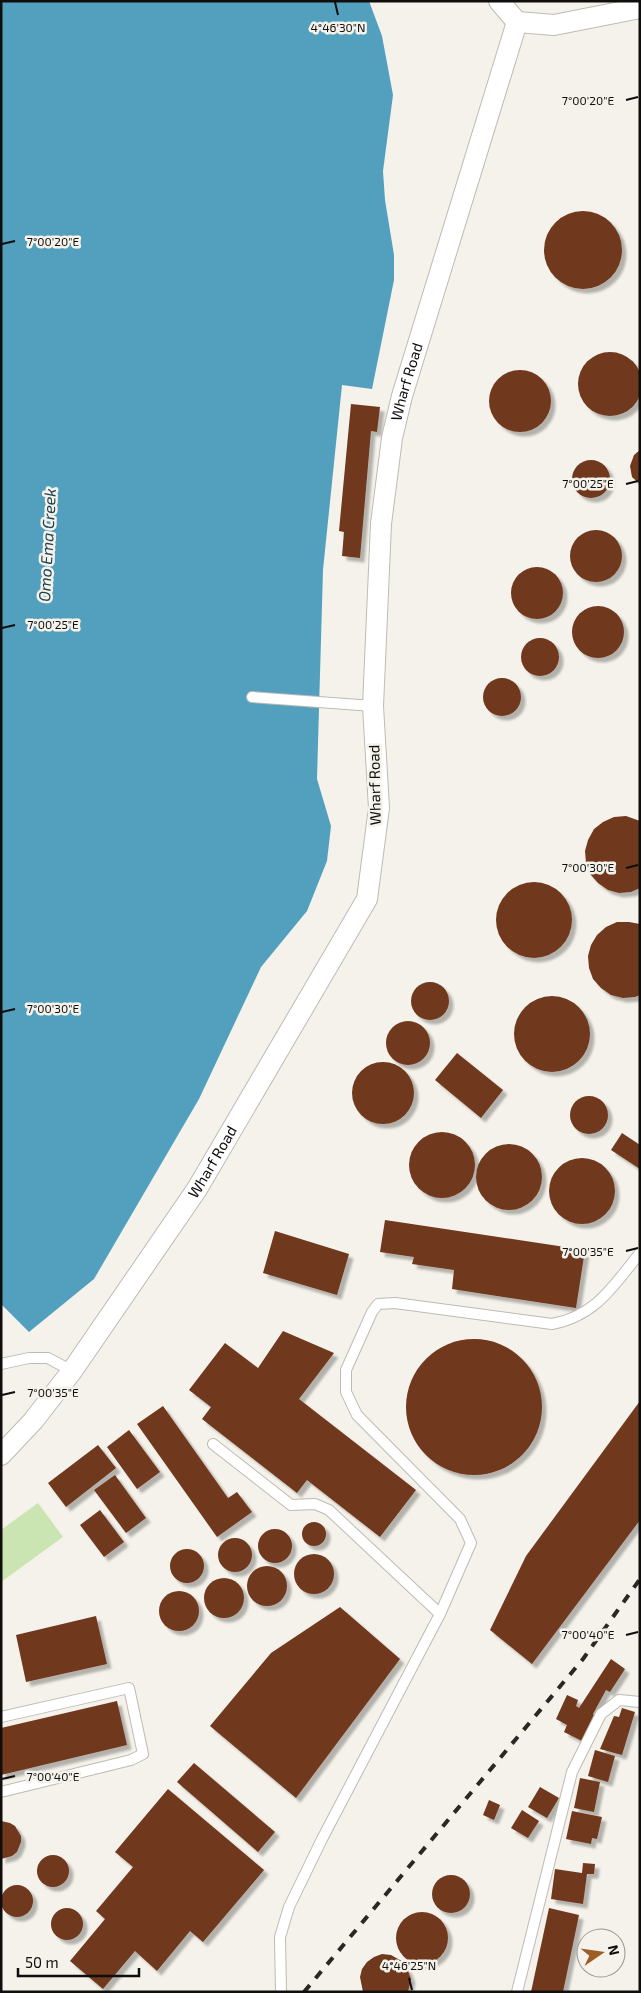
<svg xmlns="http://www.w3.org/2000/svg" width="641" height="1993" viewBox="0 0 641 1993" font-family="'Exo 2',sans-serif">
<style>
.green{fill:#cae5b1}
.water{fill:#52a0be}
.building{fill:#70371e;filter:url(#shadow)}
.lines{fill:none;stroke-linecap:round;stroke-linejoin:round}
.lane-casing{stroke:#bdbbb3;stroke-width:12}
.street-casing{stroke:#bdbbb3;stroke-width:22}
.lane{stroke:#fff;stroke-width:10}
.street{stroke:#fff;stroke-width:20}
.rail{stroke:#292825;stroke-width:4;stroke-dasharray:9 9;stroke-linecap:butt}
.ticks{fill:none;stroke:#0f0e0c;stroke-width:2}
.labels{text-anchor:middle;stroke-width:5;stroke-linejoin:round;paint-order:stroke}
.street-label{font-size:15px;fill:#0f0e0c;stroke:#f4f2ea}
.water-label{font-size:16px;font-style:italic;fill:#1e4250;stroke:#f4f2ea}
.ticks-label{font-size:12px;text-anchor:middle;fill:#0f0e0c;stroke:#f4f2ea;stroke-width:5;stroke-linejoin:round;paint-order:stroke}
</style>
<defs>
<filter id="shadow"><feDropShadow dx="4.5" dy="4.5" stdDeviation="1" flood-color="#0004"/></filter>
</defs>
<rect width="100%" height="100%" fill="#f4f2ea"/>
<polygon class="green" points="38,1503 63,1537 1,1582 1,1530"/>
<polygon class="water" points="1,1 369,1 382,36 393,95 383,171 385,200 394,255 394,280 372,389 342,385 323,570 317,779 331,826 327,861 307,911 261,967 199,1099 94,1279 29,1332 1,1304"/>
<g class="building">
<circle cx="583" cy="250" r="39"/>
<circle cx="610" cy="384" r="32"/>
<circle cx="520" cy="401" r="31"/>
<polygon points="351,404 380,407 377,432 371,431 360,558 342,556 344,532 339,531"/>
<polygon points="640,450 640,484 632,477 630,466 634,455"/>
<circle cx="591" cy="479" r="19"/>
<circle cx="596" cy="556" r="26"/>
<circle cx="537" cy="593" r="26"/>
<circle cx="598" cy="632" r="26"/>
<circle cx="540" cy="657" r="19"/>
<circle cx="502" cy="697" r="19"/>
<polygon points="626,816 640,821 640,888 631,892 619,893 608,890 598,883 590,874 586,863 585,851 588,840 594,829 603,822 614,817"/>
<circle cx="534" cy="920" r="38"/>
<polygon points="617,922 629,922 640,924 640,995 635,997 623,998 611,995 601,988 593,979 589,968 588,956 591,945 597,935 606,927"/>
<circle cx="430" cy="1001" r="19"/>
<circle cx="552" cy="1034" r="38"/>
<circle cx="408" cy="1043" r="22"/>
<polygon points="457,1053 503,1090 481,1118 435,1080"/>
<circle cx="383" cy="1093" r="31"/>
<circle cx="589" cy="1115" r="19"/>
<circle cx="442" cy="1165" r="33"/>
<polygon points="622,1133 640,1145 640,1169 611,1150"/>
<circle cx="509" cy="1177" r="33"/>
<circle cx="582" cy="1191" r="33"/>
<polygon points="385,1220 585,1250 576,1308 452,1289 454,1270 412,1264 414,1257 380,1252"/>
<polygon points="275,1231 349,1254 337,1295 263,1273"/>
<polygon points="283,1331 334,1353 299,1399 416,1490 380,1537 307,1480 297,1493 202,1419 211,1407 189,1390 225,1343 258,1368"/>
<circle cx="474" cy="1407" r="68"/>
<polygon points="640,1401 640,1520 532,1664 490,1630 526,1556"/>
<polygon points="163,1406 228,1498 237,1492 252,1512 217,1537 137,1424"/>
<polygon points="129,1430 160,1472 137,1489 107,1447"/>
<polygon points="98,1445 116,1468 66,1507 48,1483"/>
<polygon points="115,1475 146,1518 126,1533 94,1490"/>
<polygon points="100,1510 124,1542 104,1557 80,1525"/>
<circle cx="314" cy="1534" r="12"/>
<circle cx="275" cy="1546" r="17"/>
<circle cx="235" cy="1555" r="17"/>
<circle cx="187" cy="1566" r="17"/>
<circle cx="314" cy="1574" r="20"/>
<circle cx="267" cy="1586" r="20"/>
<circle cx="224" cy="1598" r="20"/>
<circle cx="179" cy="1611" r="20"/>
<polygon points="340,1607 400,1659 296,1798 210,1726 271,1653"/>
<polygon points="96,1616 107,1664 26,1682 16,1635"/>
<polygon points="611,1659 625,1669 610,1692 606,1690 593,1714 594,1715 582,1741 564,1732 567,1725 556,1719 567,1695 578,1700 576,1706 579,1708"/>
<polygon points="117,1701 127,1745 1,1775 1,1728"/>
<polygon points="622,1708 635,1712 622,1755 600,1749 614,1716 619,1717"/>
<polygon points="595,1750 615,1756 608,1782 588,1776"/>
<polygon points="194,1763 275,1832 258,1852 177,1782"/>
<polygon points="580,1778 600,1782 594,1812 574,1808"/>
<polygon points="540,1787 559,1798 547,1818 528,1807"/>
<polygon points="168,1789 264,1870 203,1942 190,1931 157,1971 135,1951 103,1989 70,1961 105,1919 96,1911 133,1867 115,1852"/>
<polygon points="489,1800 500,1805 494,1820 483,1815"/>
<polygon points="522,1810 539,1821 528,1838 511,1828"/>
<polygon points="572,1811 602,1817 597,1839 592,1838 591,1844 566,1839"/>
<polygon points="1,1821 10,1823 15,1826 21,1836 21,1842 17,1852 12,1856 1,1859"/>
<circle cx="53" cy="1871" r="16"/>
<polygon points="583,1863 595,1864 594,1874 587,1874 583,1904 551,1899 555,1869 582,1873"/>
<circle cx="451" cy="1894" r="19"/>
<circle cx="17" cy="1901" r="16"/>
<circle cx="67" cy="1924" r="16"/>
<polygon points="549,1908 579,1915 563,1992 531,1992"/>
<circle cx="422" cy="1938" r="26"/>
<polygon points="382,1954 391,1955 405,1963 411,1979 408,1992 363,1992 360,1977 362,1969 367,1962 374,1957"/>
</g>
<g class="lines">
<g class="lane-casing">
<g id="lane">
<polyline points="252,697 373,706"/>
<polyline points="1,1364 29,1358 48,1358 72,1371"/>
<polyline points="213,1444 291,1505 315,1504 329,1510 440,1614"/>
<polyline points="1,1717 129,1688 143,1754 131,1760 1,1792"/>
<path d="M281,1992L280,1937L289,1907L322,1839L440,1614L471,1543L460,1519L357,1415L346,1392V1370L372,1312L378,1304L395,1303L552,1324C596,1316 614,1285 640,1253"/>
<polyline points="517,1992 572,1772 601,1714 619,1700 640,1702"/>
</g>
</g>
<g class="street-casing">
<g id="street">
<polyline points="499,1 517,22"/>
<polyline points="517,22 554,25 640,8"/>
<path id="s1" d="M1,1455L33,1421L72,1371L197,1189L367,899L379,808L373,706L381,524L392,438L402,396L517,22"/>
</g>
</g>
<use href="#lane" class="lane"/>
<use href="#street" class="street"/>
<polyline class="rail" points="304,1992 583,1659 640,1579"/>
</g>
<path class="ticks" d="M335,2L338,15M626,100L638,97M2,244L15,241M626,484L638,481M2,628L15,625M626,868L638,865M2,1012L15,1009M626,1251L638,1248M2,1395L15,1392M626,1635L638,1632M2,1779L15,1776M409,1978L412,1990"/>
<g class="labels">
<g class="street-label">
<text dy="5" stroke="none"><textPath href="#s1" startOffset="1188">Wharf Road</textPath></text>
<text transform="translate(375 785) rotate(-91)" y="5">Wharf Road</text>
<text dy="5" stroke="none"><textPath href="#s1" startOffset="362">Wharf Road</textPath></text>
</g>
<g class="water-label">
<text transform="translate(47 545) rotate(-87)" y="6">Omo Ema Creek</text>
</g>
</g>
<g class="ticks-label">
<text x="338" y="32">4°46'30"N</text>
<text x="588" y="105">7°00'20"E</text>
<text x="53" y="246">7°00'20"E</text>
<text x="588" y="488">7°00'25"E</text>
<text x="53" y="629">7°00'25"E</text>
<text x="588" y="872">7°00'30"E</text>
<text x="53" y="1013">7°00'30"E</text>
<text x="588" y="1256">7°00'35"E</text>
<text x="53" y="1397">7°00'35"E</text>
<text x="588" y="1639">7°00'40"E</text>
<text x="53" y="1781">7°00'40"E</text>
<text x="409" y="1970">4°46'25"N</text>
</g>
<rect width="641" height="1993" fill="none" stroke="#0f0e0c" stroke-width="5"/>
<g transform="translate(601 1953) rotate(77)"><circle r="24" fill="#f4f2ea" stroke="#989791"/>
<path d="M0-4L9 19L0 12L-9 19Z" fill="#9d5e25"/>
<text y="-8" font-size="14" font-weight="bold" text-anchor="middle" fill="#0f0e0c">N</text>
</g>
<path d="M18 1968v8h121v-8" fill="none" stroke="#0f0e0c" stroke-width="2.5"/>
<text x="25" y="1968" font-size="15" fill="#0f0e0c" stroke="#f4f2ea" stroke-width="4" paint-order="stroke">50 m</text>
</svg>
